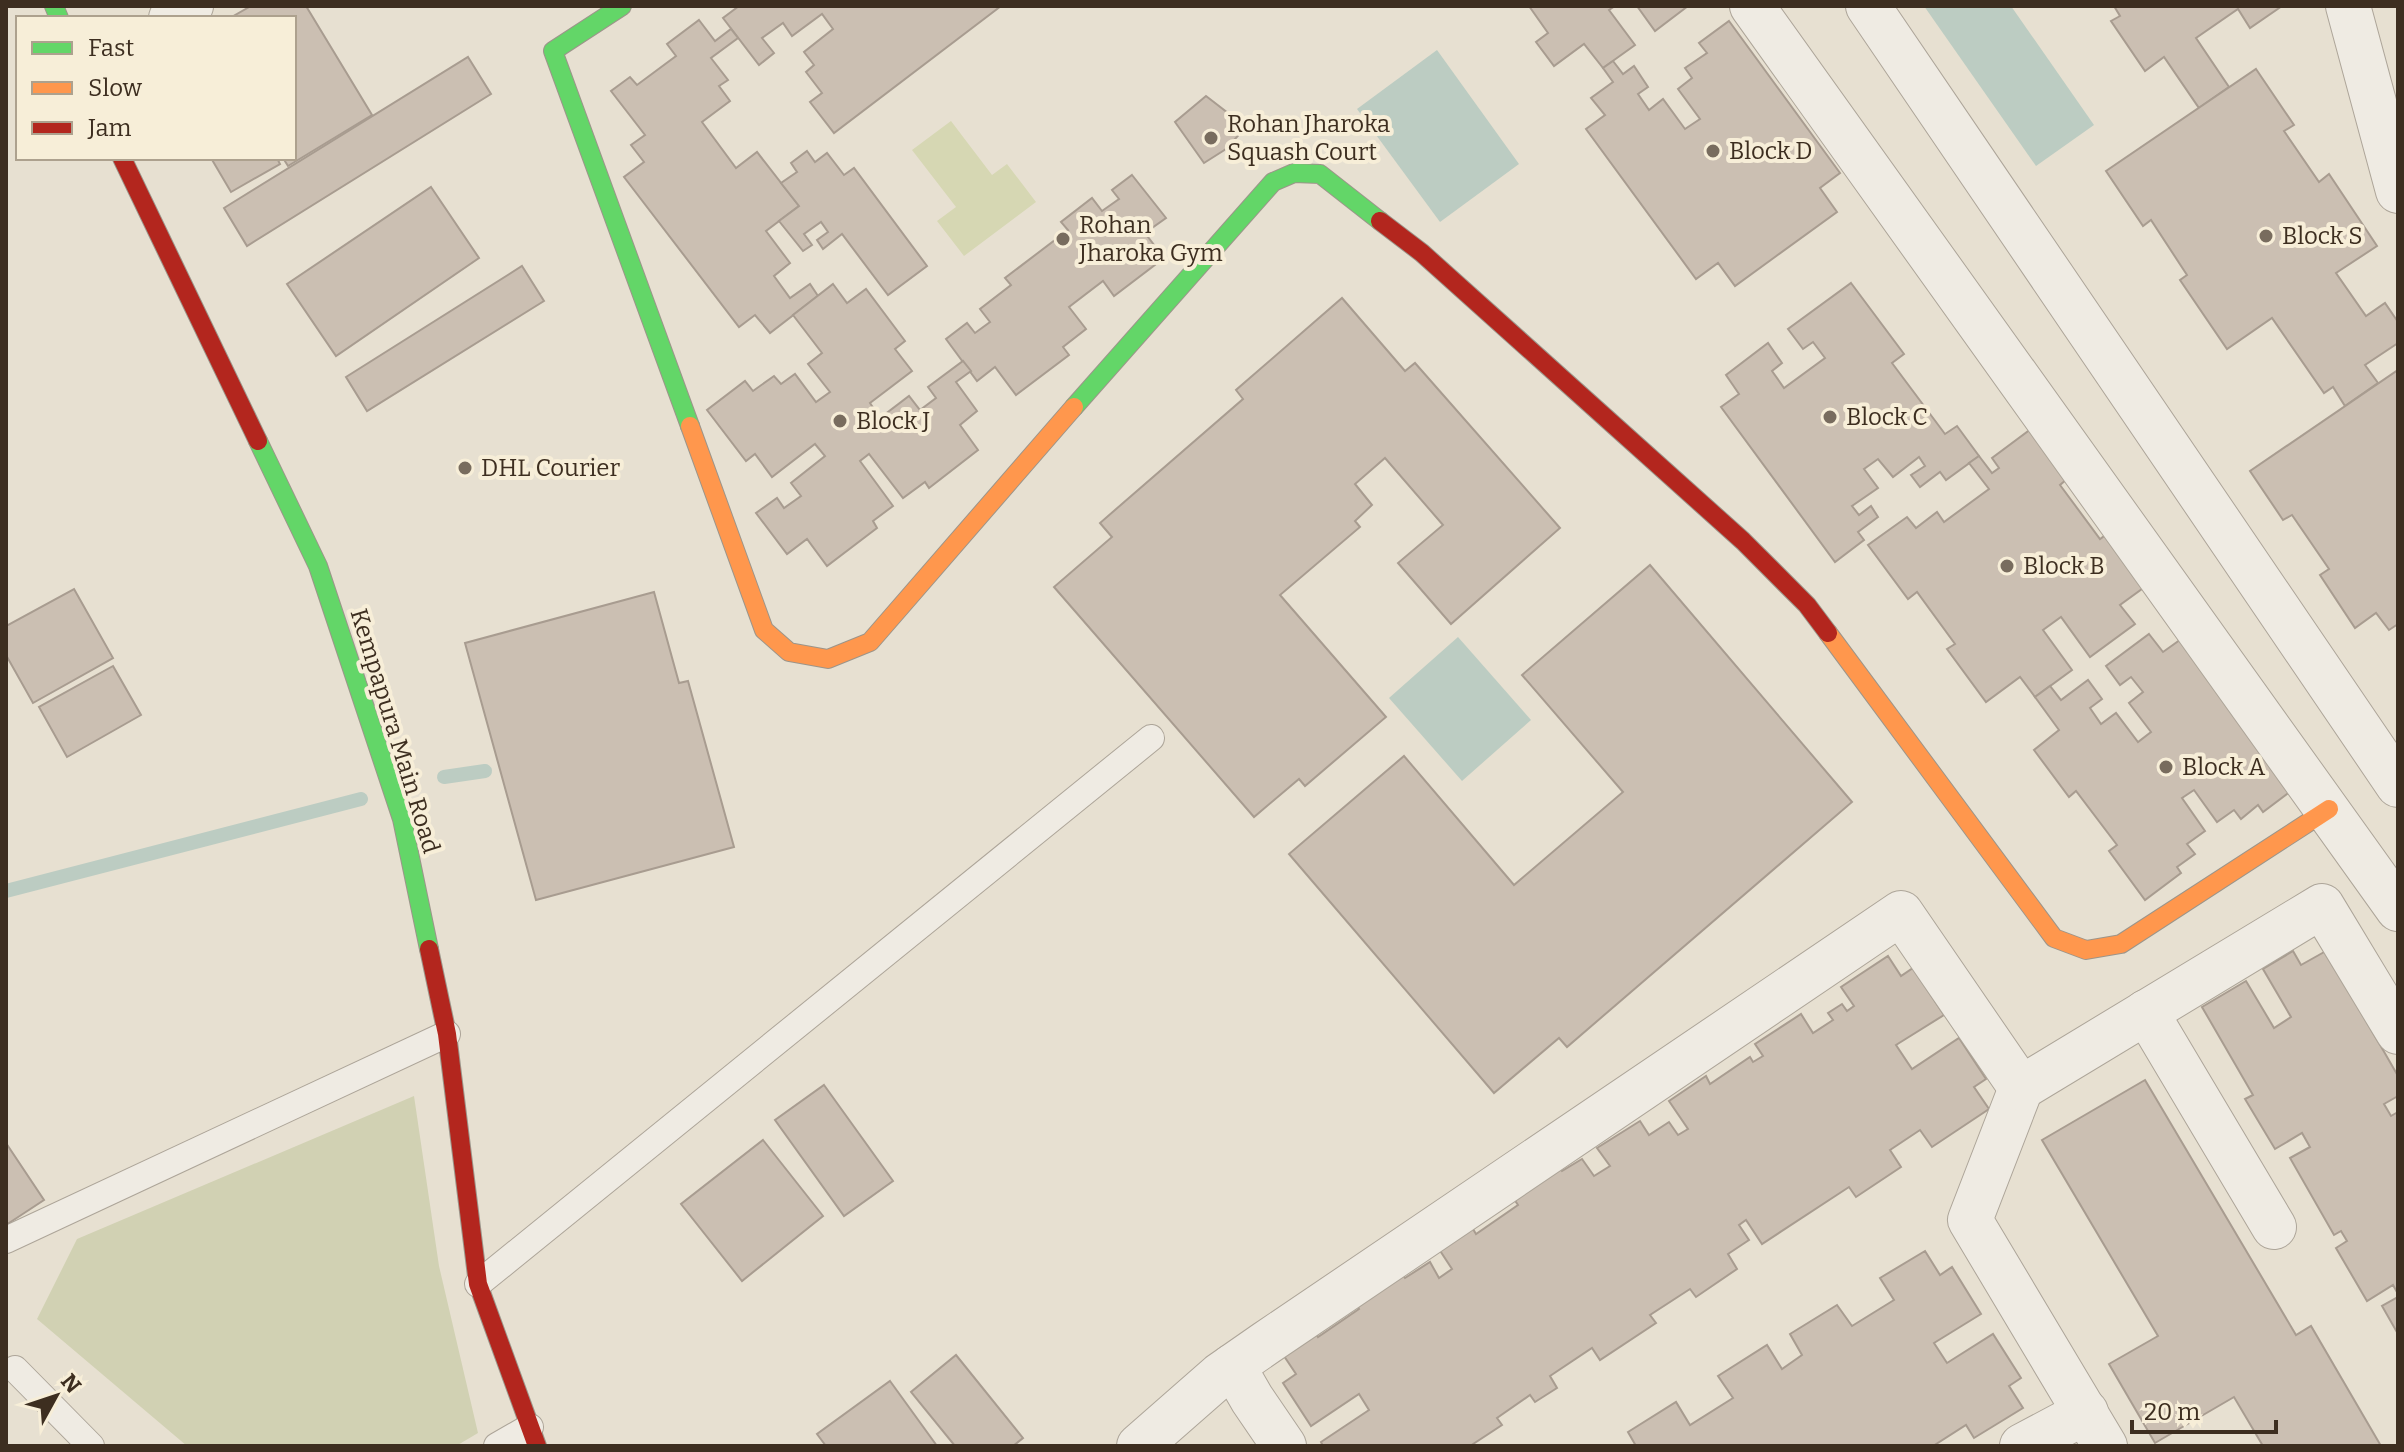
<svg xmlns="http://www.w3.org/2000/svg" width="2404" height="1452" viewBox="0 0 2404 1452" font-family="Bitter,serif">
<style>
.green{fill:#d6d7b3}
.cemetery{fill:#d1d1b3}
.water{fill:#bcccc2}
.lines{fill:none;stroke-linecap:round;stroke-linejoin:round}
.stream{stroke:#bcccc2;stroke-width:14}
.building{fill:#cbbfb2;stroke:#a89c90;stroke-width:2}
.lane-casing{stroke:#ada599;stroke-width:28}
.street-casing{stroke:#ada599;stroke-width:46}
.fast-casing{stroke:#9c958a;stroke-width:20}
.slow-casing{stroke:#9c958a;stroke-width:20}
.jam-casing{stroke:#9c958a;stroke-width:20}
.lane{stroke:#efebe3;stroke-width:26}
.street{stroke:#efebe3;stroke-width:44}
.fast{stroke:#63d668;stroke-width:18}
.slow{stroke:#ff974d;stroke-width:18}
.jam{stroke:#b3261e;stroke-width:18}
.poi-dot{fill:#786c5e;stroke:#f7eed8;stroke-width:3}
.labels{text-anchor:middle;stroke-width:8;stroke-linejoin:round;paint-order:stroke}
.poi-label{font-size:24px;fill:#3d2e20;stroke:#f7eed8;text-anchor:start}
.street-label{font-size:24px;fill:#3d2e20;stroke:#f7eed8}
</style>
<rect width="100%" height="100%" fill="#e7e0d1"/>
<polygon class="green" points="951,121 992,175 1007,164 1036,202 964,256 937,221 956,207 912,150"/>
<polygon class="cemetery" points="414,1096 439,1266 478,1433 456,1446 187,1446 37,1319 77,1239"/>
<g class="water">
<polygon points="1924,6 2011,6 2094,125 2036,166"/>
<polygon points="1437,50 1519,164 1440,222 1357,109"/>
<polygon points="1458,637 1531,720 1462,781 1389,698"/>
</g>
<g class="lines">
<g class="stream">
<polyline points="444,777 485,771"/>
<polyline points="6,891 361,799"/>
</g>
</g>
<g class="building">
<polygon points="251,6 306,6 372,115 288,166 283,158 294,158 294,18 230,18"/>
<polygon points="739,6 1001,6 834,133 810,102 822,93 806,72 814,65 804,52 833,29 822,14 792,36 783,23 762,38 774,53 759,65 723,18"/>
<polygon points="1529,6 1615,6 1609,10 1635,45 1603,68 1584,44 1554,66 1536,42 1548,33"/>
<polygon points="1637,6 1688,6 1655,31"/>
<polygon points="2114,6 2282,6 2250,28 2238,9 2196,38 2229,87 2199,108 2164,57 2145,71 2111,21 2120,16"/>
<polygon points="699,20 715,41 731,29 738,38 711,58 728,80 719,86 730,101 702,122 736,168 757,152 799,206 766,231 790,263 774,276 790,298 810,284 818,296 770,333 755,315 739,327 624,177 644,162 631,145 645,135 611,91 630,77 637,85 676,56 667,44"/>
<polygon points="1729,21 1840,173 1820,188 1837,212 1735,286 1718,263 1696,279 1586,129 1605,115 1591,98 1613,82 1603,68 1613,61 1623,74 1634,66 1648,87 1638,94 1649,110 1663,99 1685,129 1700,119 1678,89 1692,78 1685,68 1707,53 1699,43"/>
<polygon points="468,57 491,94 247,246 224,208"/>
<polygon points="2256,69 2294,125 2284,131 2319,182 2329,174 2377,246 2336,273 2366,316 2385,303 2398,322 2398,343 2365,365 2378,383 2345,406 2333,387 2324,393 2272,318 2227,349 2180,280 2187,275 2151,220 2143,226 2106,171"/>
<polygon points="1206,96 1246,127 1226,149 1204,163 1175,122"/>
<polygon points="807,151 815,162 827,153 844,175 854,168 927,266 888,295 842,234 823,249 817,240 828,232 821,222 804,234 812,245 803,251 779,221 799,206 781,183 797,172 791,163"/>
<polygon points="211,158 277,158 280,164 231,192"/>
<polygon points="1132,175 1166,218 1145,233 1164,258 1114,296 1103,281 1069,307 1086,329 1063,347 1069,355 1016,395 995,367 977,381 946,339 967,323 975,333 990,322 980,309 1011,285 1005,278 1068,230 1061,222 1092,198 1102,211 1119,199 1112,190"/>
<polygon points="431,187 479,258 336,356 287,284"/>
<polygon points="522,266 544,301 367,411 346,377"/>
<polygon points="1851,283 1904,354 1892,363 1945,434 1957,426 1979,456 1946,480 1940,472 1920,487 1911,475 1925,466 1919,457 1893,477 1878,459 1864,469 1878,488 1852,506 1859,515 1871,506 1878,517 1858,532 1864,540 1835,562 1721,407 1739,394 1726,375 1768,343 1782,363 1772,371 1784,388 1825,358 1813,342 1803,349 1788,329"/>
<polygon points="833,284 847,303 866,289 905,341 895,349 912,371 870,403 880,418 909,396 920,410 936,398 928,387 963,361 971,371 956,382 977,411 960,425 978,450 929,488 925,482 903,498 869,454 860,461 893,506 873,521 877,528 827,566 807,539 787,554 756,513 777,498 784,508 801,496 791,483 825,456 815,444 772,477 755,454 746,461 707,410 745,381 753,391 774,376 781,384 795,374 816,402 830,392 808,364 822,353 793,315"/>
<polygon points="1342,298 1405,371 1415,363 1560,528 1451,624 1398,563 1443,525 1385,458 1355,484 1372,505 1355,521 1360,527 1280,595 1386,717 1305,786 1299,779 1254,817 1054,587 1112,537 1100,523 1243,399 1236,390"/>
<polygon points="2398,370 2398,624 2389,630 2376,613 2355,628 2320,575 2329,569 2292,515 2283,520 2250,471"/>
<polygon points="2031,429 2067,479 2060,485 2100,539 2107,534 2146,586 2120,605 2135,624 2090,657 2061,617 2043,630 2072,670 2035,697 2020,677 1986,702 1947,649 1955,644 1917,592 1908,599 1868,545 1907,517 1916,528 1937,512 1944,522 1989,489 1969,463 1979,456 1992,473 1999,468 1992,458"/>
<polygon points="1650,565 1852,802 1567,1047 1559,1038 1494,1093 1289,854 1404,756 1514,885 1623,792 1522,675"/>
<polygon points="74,589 113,658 33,703 6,655 6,626"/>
<polygon points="654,592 679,683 688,681 734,847 536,900 465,643"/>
<polygon points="2149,634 2163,652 2187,635 2299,785 2263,812 2258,805 2241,819 2234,810 2217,822 2194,790 2182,798 2205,831 2187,844 2195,854 2177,867 2181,873 2145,900 2109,851 2117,845 2076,791 2069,797 2034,750 2059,730 2035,697 2050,686 2061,700 2088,680 2102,699 2090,708 2101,724 2116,713 2138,742 2151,732 2129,703 2143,692 2131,677 2120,685 2106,666"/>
<polygon points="113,666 141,715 67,757 39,707"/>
<polygon points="2293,951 2301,965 2326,951 2398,1076 2398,1096 2384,1104 2391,1116 2398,1112 2398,1294 2393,1285 2367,1301 2336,1248 2347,1241 2341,1231 2334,1235 2290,1158 2310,1147 2302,1133 2275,1149 2245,1099 2253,1095 2202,1007 2246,981 2274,1028 2291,1017 2263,969"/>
<polygon points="1888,956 1901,976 1913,968 1944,1015 1896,1045 1912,1069 1959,1038 1986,1079 1974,1087 1989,1109 1932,1147 1920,1130 1890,1150 1901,1167 1856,1197 1849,1187 1762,1244 1746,1220 1739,1225 1749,1240 1728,1254 1737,1269 1696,1297 1690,1289 1650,1315 1656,1323 1600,1360 1592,1348 1550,1376 1557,1388 1535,1402 1530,1395 1497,1418 1502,1425 1470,1446 1323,1446 1321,1442 1369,1410 1359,1394 1311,1426 1283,1383 1296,1374 1280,1350 1313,1328 1318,1337 1359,1309 1354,1300 1400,1271 1405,1278 1430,1262 1439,1278 1452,1269 1437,1246 1470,1224 1476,1234 1518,1205 1512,1196 1558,1166 1562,1171 1582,1159 1594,1176 1610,1166 1597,1148 1640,1121 1649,1135 1669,1122 1678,1135 1688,1129 1669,1101 1706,1076 1710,1084 1750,1057 1753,1062 1763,1056 1755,1044 1801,1014 1813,1033 1833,1020 1828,1013 1842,1004 1847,1011 1854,1006 1841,987"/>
<polygon points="2145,1080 2296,1335 2311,1326 2381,1446 2263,1446 2234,1397 2155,1443 2109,1364 2158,1336 2042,1140"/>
<polygon points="824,1085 893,1181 844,1216 775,1120"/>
<polygon points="763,1140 823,1216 742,1281 681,1204"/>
<polygon points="6,1143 44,1200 6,1225"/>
<polygon points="1925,1251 1940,1275 1952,1267 1981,1314 1934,1343 1947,1363 1993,1334 2021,1378 2009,1386 2023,1408 1974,1438 1966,1425 1933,1446 1636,1446 1628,1432 1676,1402 1690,1425 1733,1398 1718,1376 1767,1345 1782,1369 1802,1355 1790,1334 1837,1305 1852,1326 1894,1300 1880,1278"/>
<polygon points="2398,1297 2398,1334 2382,1306"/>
<polygon points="956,1355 1023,1438 1013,1446 955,1446 911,1392"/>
<polygon points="890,1381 937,1446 826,1446 817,1434"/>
</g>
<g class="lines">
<g class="lane-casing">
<g id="lane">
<polyline points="6,1240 447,1034"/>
<polyline points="478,1284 1151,738"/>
<polyline points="15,1369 91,1446"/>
<polyline points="497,1446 530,1427"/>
</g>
</g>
<g class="street-casing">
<g id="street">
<polyline points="1752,6 2398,909"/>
<polyline points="1868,6 2398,785"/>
<polyline points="2348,6 2398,191"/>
<polyline points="171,18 191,6"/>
<polyline points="2146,1012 2274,1227"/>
<polyline points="2021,1088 1970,1220 2105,1446"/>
<polyline points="1233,1366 1252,1399 1284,1446"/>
<polyline points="1139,1446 1220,1375 1266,1343 1901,913 2021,1088 2322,906 2398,1032"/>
<polyline points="2022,1446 2086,1412"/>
</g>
</g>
<g class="fast-casing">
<g id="fast">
<polyline points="54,6 59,18"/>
<polyline points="622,6 553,51 690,426"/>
<polyline points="1074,407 1273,182 1294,173 1320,174 1380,221"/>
<polyline points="258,441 318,566 402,819 429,949"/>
</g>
</g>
<g class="slow-casing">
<g id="slow">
<polyline points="690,426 764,630 789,652 828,659 870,642 1074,407"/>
<polyline points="1828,633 2054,938 2086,950 2121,944 2329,809"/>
</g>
</g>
<g class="jam-casing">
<g id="jam">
<polyline points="122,158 258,441"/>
<polyline points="1380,221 1422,253 1743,541 1807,605 1828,633"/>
<polyline points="429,949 447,1034 478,1284 537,1446"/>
</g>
</g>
<use href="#lane" class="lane"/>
<use href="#street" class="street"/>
<use href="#fast" class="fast"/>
<use href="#slow" class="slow"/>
<use href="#jam" class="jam"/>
</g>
<g class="poi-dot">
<circle cx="1211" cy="138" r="8"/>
<circle cx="1713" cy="151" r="8"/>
<circle cx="2266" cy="236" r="8"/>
<circle cx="1063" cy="239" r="8"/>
<circle cx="1830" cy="417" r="8"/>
<circle cx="840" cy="421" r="8"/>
<circle cx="465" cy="468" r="8"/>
<circle cx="2007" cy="566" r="8"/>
<circle cx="2166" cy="767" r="8"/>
</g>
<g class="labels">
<g class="poi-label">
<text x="1227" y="132">Rohan Jharoka<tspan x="1227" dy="28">Squash Court</tspan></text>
<text x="1729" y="159">Block D</text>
<text x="1079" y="233">Rohan<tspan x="1079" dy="28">Jharoka Gym</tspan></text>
<text x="2282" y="244">Block S</text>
<text x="1846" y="425">Block C</text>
<text x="856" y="429">Block J</text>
<text x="481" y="476">DHL Courier</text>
<text x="2023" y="574">Block B</text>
<text x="2182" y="775">Block A</text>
</g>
<g class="street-label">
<text transform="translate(395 731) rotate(73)" y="8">Kempapura Main Road</text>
</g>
</g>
<rect width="2404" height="1452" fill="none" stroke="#3d2e20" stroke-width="16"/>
<rect x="16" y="16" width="280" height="144" fill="#f7eed8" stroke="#ada18e" stroke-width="2"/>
<rect x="32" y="42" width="40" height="12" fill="#63d668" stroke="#ada18e" stroke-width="2"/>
<text x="88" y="56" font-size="24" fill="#3d2e20">Fast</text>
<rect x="32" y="82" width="40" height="12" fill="#ff974d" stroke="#ada18e" stroke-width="2"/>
<text x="88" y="96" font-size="24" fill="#3d2e20">Slow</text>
<rect x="32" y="122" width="40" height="12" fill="#b3261e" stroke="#ada18e" stroke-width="2"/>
<text x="88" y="136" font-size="24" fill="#3d2e20">Jam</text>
<g transform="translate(56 1396) rotate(50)" stroke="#f7eed8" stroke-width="6" paint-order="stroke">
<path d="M0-6L14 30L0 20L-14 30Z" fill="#3d2e20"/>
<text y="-12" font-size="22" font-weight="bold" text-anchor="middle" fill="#3d2e20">N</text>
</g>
<path d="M2132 1420v12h144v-12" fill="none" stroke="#3d2e20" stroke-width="4"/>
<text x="2144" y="1420" font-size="24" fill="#3d2e20" stroke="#f7eed8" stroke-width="6" paint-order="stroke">20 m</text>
</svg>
